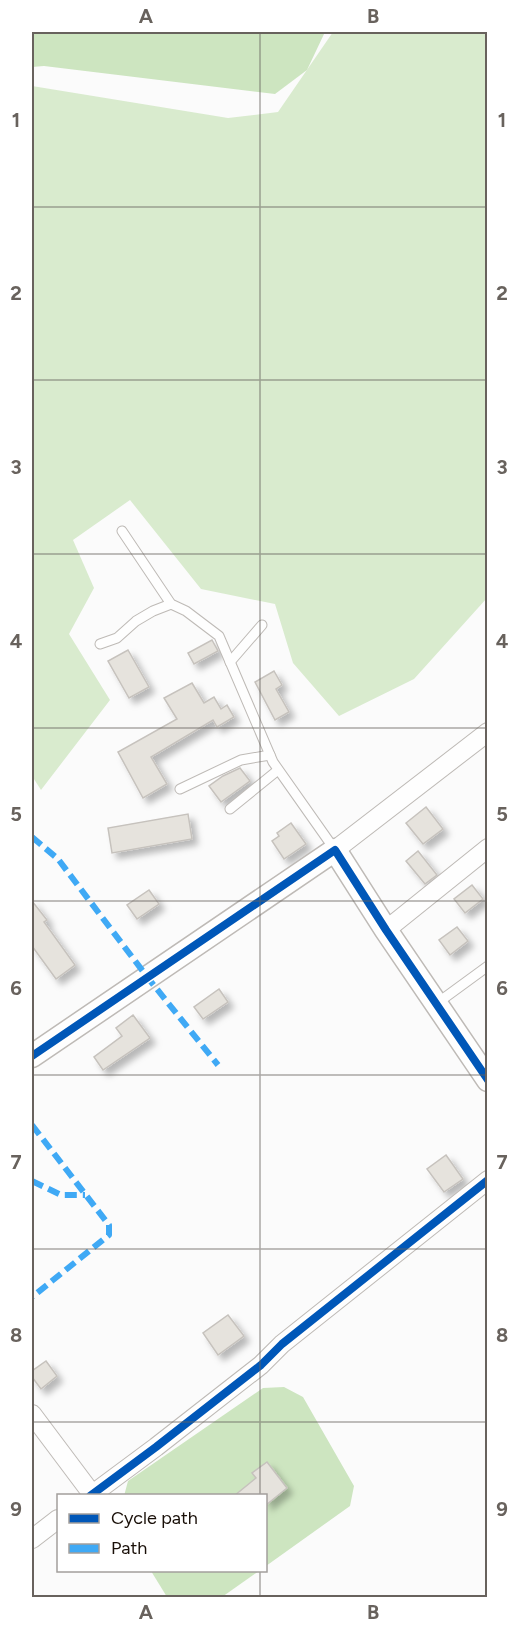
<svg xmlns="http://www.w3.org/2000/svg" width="519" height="1629" viewBox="0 0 519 1629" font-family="Figtree,sans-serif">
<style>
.green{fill:#d9ebce}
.forest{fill:#cde5c0}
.building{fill:#e6e3dd;stroke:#c6c2bd;stroke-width:1.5;filter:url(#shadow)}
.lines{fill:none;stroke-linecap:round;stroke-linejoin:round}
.service-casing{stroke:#bebab6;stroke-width:11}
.minor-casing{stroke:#bebab6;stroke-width:20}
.tertiary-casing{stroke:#bebab6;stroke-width:25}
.service{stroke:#fefefe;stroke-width:9}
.minor{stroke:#fefefe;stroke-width:18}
.tertiary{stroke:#fefefe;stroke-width:22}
.quiet{stroke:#3fa9f5;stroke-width:6;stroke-dasharray:12 6;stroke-linecap:butt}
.cycleway-casing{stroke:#fff;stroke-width:11}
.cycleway{stroke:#0057b8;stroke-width:8}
.grid{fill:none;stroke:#68625d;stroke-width:1.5;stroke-opacity:0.55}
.neatline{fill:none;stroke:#68625d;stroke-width:2}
.grid-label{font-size:20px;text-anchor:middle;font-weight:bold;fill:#68625d}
</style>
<defs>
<filter id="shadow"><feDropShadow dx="5.5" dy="5.5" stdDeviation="3" flood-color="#0004"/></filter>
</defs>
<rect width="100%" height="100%" fill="#fbfbfb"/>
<polygon class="green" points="333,32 487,32 487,598 414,679 339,716 293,663 275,604 201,589 130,500 73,540 94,588 69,634 110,700 41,790 32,776 32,86 228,118 278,112"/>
<g class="forest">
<polygon points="32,32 325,32 307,70 275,94 44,66 32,67"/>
<polygon points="284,1387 303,1397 354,1486 350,1506 266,1566 266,1496 124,1496 128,1481 263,1388"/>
<polygon points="151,1571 259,1571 222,1597 167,1597"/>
</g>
<g class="building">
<polygon points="212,640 218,651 194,664 188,653"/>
<polygon points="128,650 149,687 129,698 108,661"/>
<polygon points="274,671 282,685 276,689 289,712 275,720 255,682"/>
<polygon points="192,683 204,703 214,697 221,709 227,705 234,717 217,727 213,720 151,757 167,784 143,798 118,752 177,719 164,698"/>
<polygon points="240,768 250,781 221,802 209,786 223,776"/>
<polygon points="426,807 443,829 423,844 406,823"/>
<polygon points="188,814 192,839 112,853 108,828"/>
<polygon points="291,823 306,844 284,859 272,841 279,836 277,833"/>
<polygon points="418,851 437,875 425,884 406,861"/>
<polygon points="472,885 483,899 465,913 454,899"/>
<polygon points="149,890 159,904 137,919 127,905"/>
<polygon points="32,901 47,920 44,922 75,965 56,979 32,946"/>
<polygon points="457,927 468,941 450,955 439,940"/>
<polygon points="219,989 228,1002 203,1019 194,1007"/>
<polygon points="133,1015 150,1038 103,1070 94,1057 122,1036 116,1028"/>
<polygon points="446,1155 463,1179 444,1192 427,1169"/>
<polygon points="228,1315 244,1336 218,1355 203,1333"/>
<polygon points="46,1361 57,1376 41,1389 32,1377 32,1371"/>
<polygon points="267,1462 287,1488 266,1505 266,1496 234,1496 256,1478 252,1473"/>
</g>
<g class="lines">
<g class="service-casing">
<g id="service">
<polyline points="122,531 171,604 186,611 219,636 273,762 335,850"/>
<polyline points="100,644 117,638 136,621 153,611 171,604"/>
<polyline points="230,662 262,625"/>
<polyline points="180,789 241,760 270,755"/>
<polyline points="230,809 278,770"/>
<polyline points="436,1004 488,966"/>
</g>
</g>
<g class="minor-casing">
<g id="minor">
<polyline points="335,850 488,732"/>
<polyline points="386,930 488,848"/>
<polyline points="32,1414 92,1494"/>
<polyline points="90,1496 156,1447 261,1365 282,1344 488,1180"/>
<polyline points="32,1539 58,1519"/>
</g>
</g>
<g class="tertiary-casing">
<polyline id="tertiary" points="32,1056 335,850 386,930 488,1080"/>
</g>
<use href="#service" class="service"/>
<use href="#minor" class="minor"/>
<use href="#tertiary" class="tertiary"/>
<g class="quiet">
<polyline points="32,837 58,859 148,978 218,1065"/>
<polyline points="32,1125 109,1225 109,1235 32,1297"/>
<polyline points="32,1181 61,1195 85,1195"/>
</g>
<g class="cycleway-casing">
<g id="cycleway">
<polyline points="32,1056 335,850 386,930 488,1080"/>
<polyline points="90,1496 156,1447 261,1365 282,1344 488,1180"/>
</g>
</g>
<use href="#cycleway" class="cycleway"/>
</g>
<path class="grid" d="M260,32V1496M32,207H488M32,380H488M32,554H488M32,728H488M32,901H488M32,1075H488M32,1249H488M32,1422H488M260,1570V1598"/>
<rect width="519" height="1629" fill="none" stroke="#ffffff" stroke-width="66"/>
<rect x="57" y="1494" width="210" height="78" fill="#ffffff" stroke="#a39f9c" stroke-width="1.5"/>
<rect x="69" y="1514" width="30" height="9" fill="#0057b8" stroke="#a39f9c" stroke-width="1.5"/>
<text x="111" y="1524" font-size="18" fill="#190f08">Cycle path</text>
<rect x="69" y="1544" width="30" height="9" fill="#3fa9f5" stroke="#a39f9c" stroke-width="1.5"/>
<text x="111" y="1554" font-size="18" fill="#190f08">Path</text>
<rect x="33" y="33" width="453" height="1563" class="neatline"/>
<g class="grid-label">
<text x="146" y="23">A</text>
<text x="373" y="23">B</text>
<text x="16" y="127">1</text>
<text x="502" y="127">1</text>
<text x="16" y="300">2</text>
<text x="502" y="300">2</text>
<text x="16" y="474">3</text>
<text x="502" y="474">3</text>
<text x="16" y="648">4</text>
<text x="502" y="648">4</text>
<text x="16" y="821">5</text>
<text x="502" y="821">5</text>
<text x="16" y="995">6</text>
<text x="502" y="995">6</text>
<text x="16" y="1169">7</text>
<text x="502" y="1169">7</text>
<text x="16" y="1342">8</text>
<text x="502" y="1342">8</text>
<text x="16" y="1516">9</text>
<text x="502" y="1516">9</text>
<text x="146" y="1619">A</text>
<text x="373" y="1619">B</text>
</g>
</svg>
